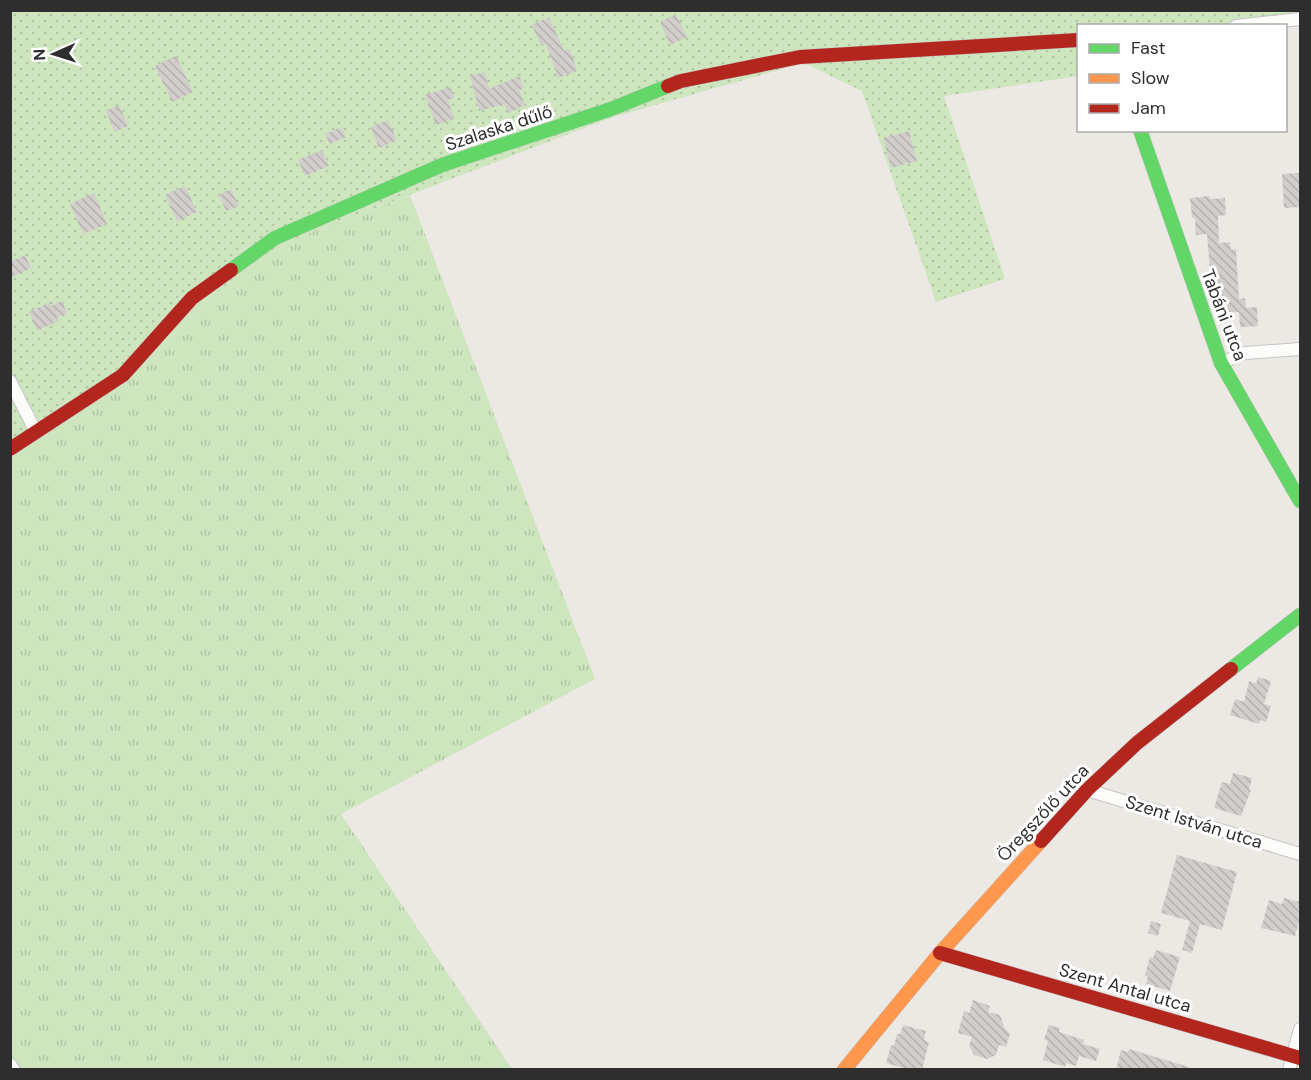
<svg xmlns="http://www.w3.org/2000/svg" width="1311" height="1080" viewBox="0 0 1311 1080" font-family="'DM Sans',sans-serif">
<style>
.grass{fill:url(#grass-tufts)}
.garden{fill:url(#garden-dots)}
.building{fill:url(#building-back-hatch)}
.lines{fill:none;stroke-linecap:round;stroke-linejoin:round}
.street-casing{stroke:#c5c4c5;stroke-width:14}
.fast-casing{stroke:#c5c4c5;stroke-width:15}
.slow-casing{stroke:#c5c4c5;stroke-width:15}
.jam-casing{stroke:#c5c4c5;stroke-width:15}
.street{stroke:#fcfcfb;stroke-width:12}
.fast{stroke:#63d668;stroke-width:14}
.slow{stroke:#ff974d;stroke-width:14}
.jam{stroke:#b3261e;stroke-width:14}
.labels{text-anchor:middle;stroke-width:6;stroke-linejoin:round;paint-order:stroke}
.street-label{font-size:18px;fill:#2e2e2e;stroke:#fff}
</style>
<defs>
<pattern id="grass-tufts" width="24" height="20" patternUnits="userSpaceOnUse" patternTransform="scale(1.5)"><rect width="24" height="20" fill="#cee6be"/><path d="M3 7l-1-3M5 7V3M7 7l1-3M15 17l-1-3M17 17v-4M19 17l1-3" fill="none" stroke="#b1c6a4"/></pattern>
<pattern id="garden-dots" width="8" height="8" patternUnits="userSpaceOnUse" patternTransform="scale(1.5)"><rect width="8" height="8" fill="#cee6be"/><path d="M2 2h.1M6 6h.1" fill="none" stroke="#b1c6a4" stroke-width="1.8" stroke-linecap="round"/></pattern>
<pattern id="building-back-hatch" width="6" height="6" patternUnits="userSpaceOnUse" patternTransform="scale(1.5)"><rect width="6" height="6" fill="#d1cecb"/><path d="M-1 5l2 2M0 0l6 6M5-1l2 2" fill="none" stroke="#b4b1af"/></pattern>
</defs>
<rect width="100%" height="100%" fill="#ece8e4"/>
<polygon class="grass" points="410,195 595,679 341,814 512,1069 20,1070 11,1058 11,452 153,354 212,296 279,245"/>
<polygon class="garden" points="11,11 1300,11 1300,24 1078,26 1078,76 944,96 1005,279 936,302 862,91 804,63 613,117 279,245 212,296 153,354 11,452"/>
<g class="building">
<polygon points="676,14 687,37 670,45 660,22"/>
<polygon points="549,17 564,51 570,49 577,71 558,78 546,44 541,46 532,25"/>
<polygon points="176,56 193,92 172,102 155,66"/>
<polygon points="485,72 489,89 519,76 524,88 519,90 525,105 508,113 504,104 479,111 470,76"/>
<polygon points="450,87 454,98 448,100 454,119 436,125 425,95"/>
<polygon points="119,105 128,126 115,132 106,111"/>
<polygon points="388,120 397,140 379,148 371,127"/>
<polygon points="341,127 346,137 330,144 325,134"/>
<polygon points="909,131 917,161 891,168 883,138"/>
<polygon points="322,150 329,166 305,176 298,160"/>
<polygon points="1300,173 1300,207 1284,208 1282,174"/>
<polygon points="185,186 197,212 177,221 165,195"/>
<polygon points="231,189 239,206 226,211 219,195"/>
<polygon points="94,193 107,224 83,234 70,204"/>
<polygon points="1209,196 1210,199 1225,198 1226,215 1218,216 1219,243 1230,242 1231,250 1236,249 1239,299 1245,298 1246,308 1257,307 1258,326 1240,327 1239,312 1228,312 1215,288 1214,270 1210,270 1207,234 1196,235 1195,218 1192,218 1190,198"/>
<polygon points="25,255 31,268 10,278 10,262"/>
<polygon points="62,301 67,313 57,318 58,321 37,331 29,312 50,302 51,306"/>
<polygon points="1258,677 1271,681 1264,704 1271,706 1266,722 1260,720 1259,724 1230,715 1235,699 1244,702 1249,681 1256,683"/>
<polygon points="1233,773 1252,778 1249,790 1251,790 1241,816 1214,808 1222,782 1230,784"/>
<polygon points="1177,855 1237,872 1222,930 1200,924 1192,953 1182,950 1190,921 1161,913"/>
<polygon points="1284,898 1300,902 1300,918 1295,936 1261,928 1269,900 1282,904"/>
<polygon points="1151,921 1161,924 1158,936 1148,933"/>
<polygon points="1156,950 1180,957 1170,991 1146,984 1148,976 1145,975 1150,957 1153,958"/>
<polygon points="973,1000 990,1006 988,1012 1000,1015 1004,1027 1010,1034 1006,1047 999,1045 996,1055 987,1059 974,1055 969,1046 972,1037 958,1033 964,1011 969,1013"/>
<polygon points="903,1025 926,1031 924,1040 929,1042 922,1070 910,1070 886,1063 891,1045 894,1046 897,1034 900,1034"/>
<polygon points="1049,1025 1060,1028 1059,1032 1084,1040 1083,1044 1100,1049 1096,1061 1079,1056 1076,1066 1066,1063 1065,1067 1043,1060 1048,1041 1044,1040"/>
<polygon points="1129,1049 1189,1067 1189,1070 1116,1070 1121,1050 1128,1052"/>
</g>
<g class="lines">
<g class="street-casing">
<g id="street">
<polyline points="1236,26 1300,19"/>
<polyline points="1221,363 1245,353 1300,349"/>
<polyline points="10,381 36,432"/>
<polyline points="1087,790 1300,854"/>
<polyline points="10,1064 14,1070"/>
<polyline points="1289,1070 1300,1029"/>
</g>
</g>
<g class="fast-casing">
<g id="fast">
<polyline points="1140,130 1221,363 1300,501"/>
<polyline points="231,270 275,238 442,165 611,109 668,86"/>
<polyline points="1231,669 1300,615"/>
</g>
</g>
<g class="slow-casing">
<polyline id="slow" points="844,1070 940,953 1041,841"/>
</g>
<g class="jam-casing">
<g id="jam">
<polyline points="668,86 681,81 800,57 1078,40"/>
<polyline points="10,449 123,375 192,298 231,270"/>
<polyline points="1041,841 1087,790 1137,743 1231,669"/>
<polyline points="940,953 1300,1058"/>
</g>
</g>
<use href="#street" class="street"/>
<use href="#fast" class="fast"/>
<use href="#slow" class="slow"/>
<use href="#jam" class="jam"/>
</g>
<g class="labels">
<g class="street-label">
<text transform="translate(499 128) rotate(-18)" y="6">Szalaska dűlő</text>
<text transform="translate(1224 315) rotate(69)" y="6">Tabáni utca</text>
<text transform="translate(1043 813) rotate(-47)" y="6">Öregszőlő utca</text>
<text transform="translate(1194 822) rotate(17)" y="6">Szent István utca</text>
<text transform="translate(1125 988) rotate(16)" y="6">Szent Antal utca</text>
</g>
</g>
<rect width="1311" height="1080" fill="none" stroke="#2e2e2e" stroke-width="24"/>
<rect x="1077" y="24" width="210" height="108" fill="#ffffff" stroke="#ababab" stroke-width="1.5"/>
<rect x="1089" y="44" width="30" height="9" fill="#63d668" stroke="#ababab" stroke-width="1.5"/>
<text x="1131" y="54" font-size="18" fill="#2e2e2e">Fast</text>
<rect x="1089" y="74" width="30" height="9" fill="#ff974d" stroke="#ababab" stroke-width="1.5"/>
<text x="1131" y="84" font-size="18" fill="#2e2e2e">Slow</text>
<rect x="1089" y="104" width="30" height="9" fill="#b3261e" stroke="#ababab" stroke-width="1.5"/>
<text x="1131" y="114" font-size="18" fill="#2e2e2e">Jam</text>
<g transform="translate(54 54) rotate(267)" stroke="#ffffff" stroke-width="4.5" paint-order="stroke">
<path d="M0-4.5L10 22L0 15L-10 22Z" fill="#2e2e2e"/>
<text y="-9" font-size="16" font-weight="bold" text-anchor="middle" fill="#2e2e2e">N</text>
</g>
</svg>
